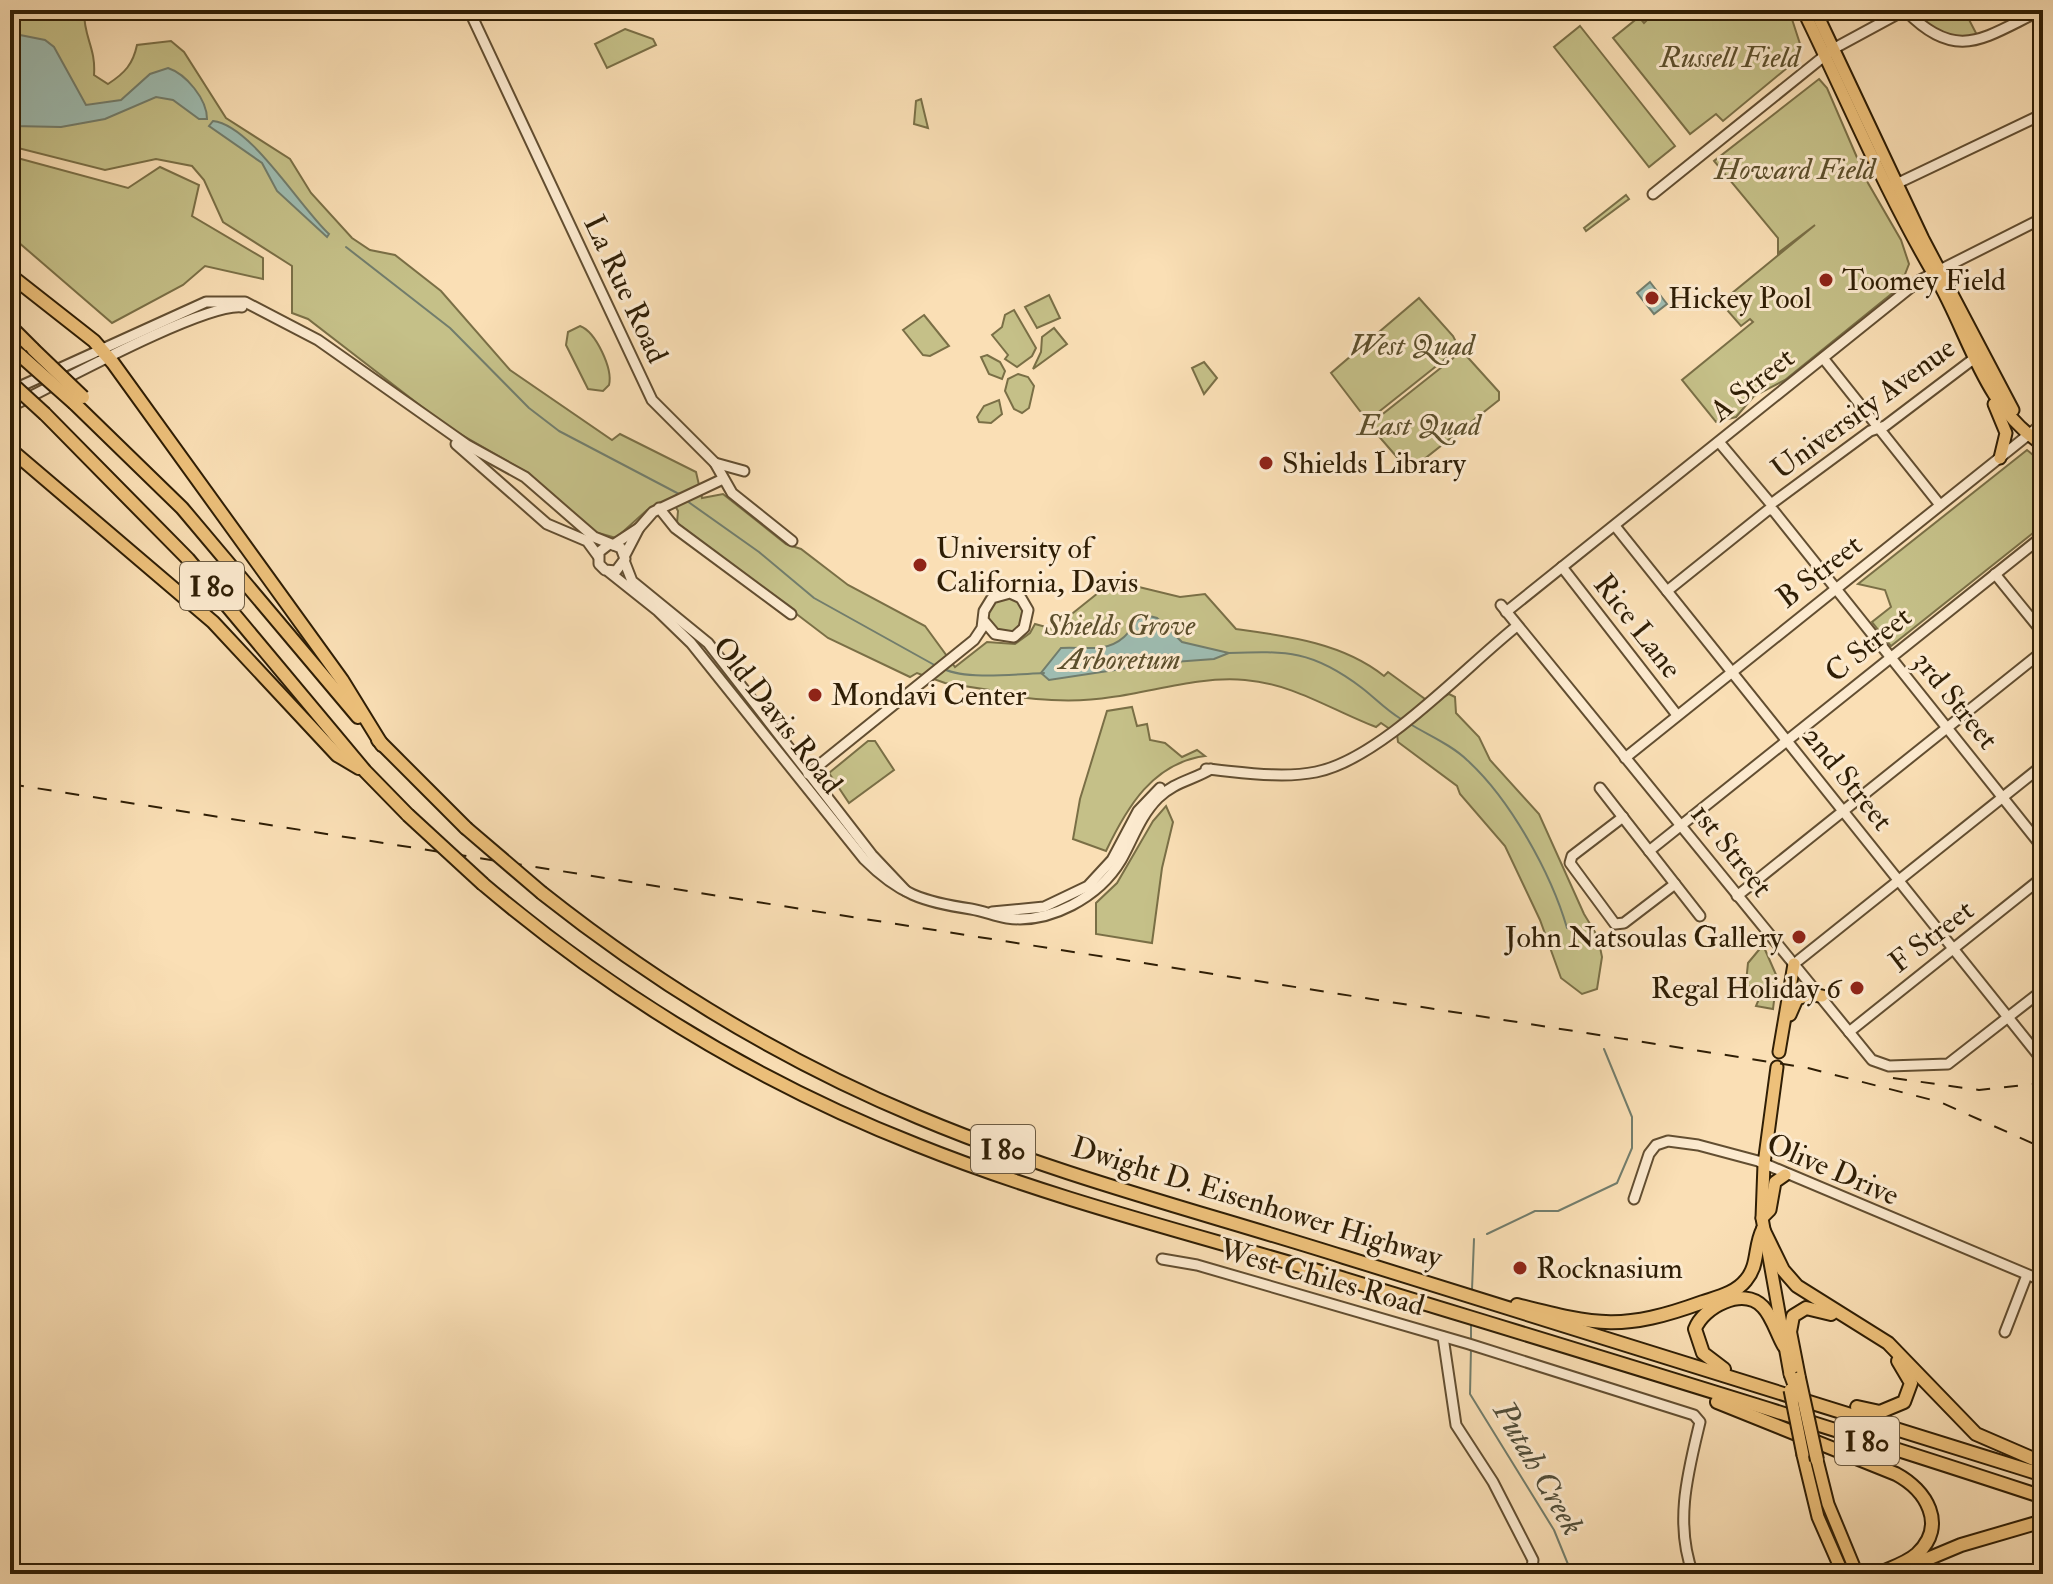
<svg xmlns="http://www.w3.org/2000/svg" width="2053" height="1584" viewBox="0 0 2053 1584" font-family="'IM FELL Double Pica',serif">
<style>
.green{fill:#c5c088;stroke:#7a6f46;stroke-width:2}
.water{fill:#9ebcb1;stroke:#727d6c;stroke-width:2}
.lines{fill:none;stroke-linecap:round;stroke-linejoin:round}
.stream{stroke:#727d6c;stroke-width:2}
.minor-casing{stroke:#624e31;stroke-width:13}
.major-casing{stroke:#2f1e05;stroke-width:15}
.highway-casing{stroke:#2f1e05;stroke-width:16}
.minor{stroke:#fceacf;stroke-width:9}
.major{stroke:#edc07a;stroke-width:11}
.highway{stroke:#edc07a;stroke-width:12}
.rail{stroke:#2f1e05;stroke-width:2;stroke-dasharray:14 14;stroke-linecap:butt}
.major-bridge-casing{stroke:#2f1e05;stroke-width:15;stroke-linecap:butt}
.highway-bridge-casing{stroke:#2f1e05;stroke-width:16;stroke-linecap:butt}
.major-bridge{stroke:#edc07a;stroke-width:11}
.highway-bridge{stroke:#edc07a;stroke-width:12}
.poi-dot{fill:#8f2418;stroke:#fceacf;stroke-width:3}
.labels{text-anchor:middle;stroke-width:6;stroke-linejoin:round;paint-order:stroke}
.shield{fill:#fceacf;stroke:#6c5b42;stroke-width:2}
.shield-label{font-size:28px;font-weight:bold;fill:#2f1e05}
.park-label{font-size:30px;font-style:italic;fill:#5c4f2c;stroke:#fceacf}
.poi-label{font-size:30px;fill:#2f1e05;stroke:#fceacf;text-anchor:start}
.street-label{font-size:30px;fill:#2f1e05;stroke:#fceacf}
.water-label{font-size:32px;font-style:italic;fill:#504d39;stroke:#fceacf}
</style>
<rect width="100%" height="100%" fill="#fadfb5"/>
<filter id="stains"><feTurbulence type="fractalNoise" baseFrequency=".0025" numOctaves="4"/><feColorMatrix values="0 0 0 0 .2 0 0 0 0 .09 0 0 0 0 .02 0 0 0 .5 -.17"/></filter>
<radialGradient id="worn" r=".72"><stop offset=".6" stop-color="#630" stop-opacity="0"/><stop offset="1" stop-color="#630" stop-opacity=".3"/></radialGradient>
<g class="green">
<path d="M10,10L84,12C84,38 96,48 94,75L108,84C125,73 133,64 137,45L171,41L184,52L226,118L290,159L311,193L352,238L370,250L395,255L441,291L510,370L612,440L620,434L696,472L702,498L723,494L786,544L801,549L848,585L925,626L955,667L987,642L1015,644L1030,633L1035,624L1053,629L1103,589L1139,587L1180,597L1205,594L1236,629C1287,636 1343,643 1384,676L1388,672L1432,704L1449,694L1455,697L1456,713L1479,737L1490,760L1539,814L1584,914L1598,937L1602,957L1597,989L1582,994L1561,978L1540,920L1505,846L1460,794L1457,786L1398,742L1397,734L1381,723L1376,727C1331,710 1294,684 1245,680C1200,676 1156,691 1112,697C1071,704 1031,699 990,694L989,690L945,683L917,673L910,677L828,638L677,523L678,511L671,498L647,510L616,538L595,532L526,472L448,427L308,319L292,313V266L223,222L204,180L192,166L156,159L105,170L10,146Z"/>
<polygon points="1649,10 1789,10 1802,50 1793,63 1723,121 1716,114 1690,134 1613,38 1639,17 1644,23 1652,15"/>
<path d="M1911,10H1964L1977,35C1950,40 1931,30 1911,10Z"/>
<polygon points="1580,26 1675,146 1649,167 1554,47"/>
<polygon points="625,29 653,39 656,45 607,68 595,44"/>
<polygon points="1819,79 1827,88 1868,183 1901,240 1909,264 1900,287 1785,380 1754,396 1736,417 1716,422 1682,380 1753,322 1750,319 1741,326 1727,310 1737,302 1731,294 1815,225 1778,253 1778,238 1714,161"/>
<polygon points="921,99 928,128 914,124 916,101"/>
<polygon points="10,156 128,188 160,167 199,185 192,216 263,258 263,279 205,266 183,285 112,323 10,235"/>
<polygon points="1626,195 1629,199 1586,231 1584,228"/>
<polygon points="1049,295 1060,318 1037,328 1025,307"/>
<polygon points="1419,298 1453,336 1459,348 1371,418 1360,411 1331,373"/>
<polygon points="1014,310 1036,348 1032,356 1017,367 1005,359 1008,355 992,335 1002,327 1005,315"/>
<polygon points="924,315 949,346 930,356 923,355 903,330"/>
<path d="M580,326C596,332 613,369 609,385L603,391L588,389L566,345L568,332Z"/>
<polygon points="1054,328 1067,344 1033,369 1041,352 1042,337"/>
<polygon points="1462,351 1499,392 1499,400 1409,471 1376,433 1374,421"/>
<polygon points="987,355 1000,362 1005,371 1002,379 989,374 981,357"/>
<polygon points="1204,362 1217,378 1204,394 1192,368"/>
<polygon points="1018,374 1028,377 1034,386 1029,408 1022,413 1014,409 1005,391 1008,379"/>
<polygon points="999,400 1002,414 991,423 979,422 977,417 984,406"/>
<polygon points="2027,450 2043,463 2043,525 1891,646 1872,622 1891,607 1885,590 1858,584"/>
<circle cx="1006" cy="615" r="18"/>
<path d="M1132,707L1137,726L1147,724L1150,740L1165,743L1182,757L1197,750L1205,756C1153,763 1127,807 1106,851L1073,839L1080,799L1107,711Z"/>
<polygon points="868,741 875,741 894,770 849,803 829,773"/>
<polygon points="1166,806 1173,822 1162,868 1152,943 1096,934 1096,903 1117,883 1153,821"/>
<polygon points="1763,945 1777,977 1773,1009 1756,1006 1759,999 1746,983 1748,963"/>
</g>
<g class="water">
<path d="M10,33L45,40L54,47L86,105L121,100L150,74L168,68C186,74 207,99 207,119H199L173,100L156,97L105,119L61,127L13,126L10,123Z"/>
<path d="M213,121C251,125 299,206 329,234L327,237L277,191L262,163L209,126Z"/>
<polygon points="1650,282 1667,304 1654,314 1637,293"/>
<path d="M1146,615L1157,618L1182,642L1229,653L1214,659L1174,662L1169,656L1161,655L1154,664L1049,680L1041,673L1061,648C1082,646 1105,654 1124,637C1133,629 1133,619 1146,615Z"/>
</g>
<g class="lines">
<g class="stream">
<polyline points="346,247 450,328 529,408 559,431 679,494"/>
<polyline points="687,501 759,552 814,598 938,667"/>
<path d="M1228,653C1287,651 1312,650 1362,688C1375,698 1386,710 1401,719"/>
<path d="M944,669C966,680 1018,674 1044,673"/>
<path d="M1410,724C1428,735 1452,745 1467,760C1510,799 1551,873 1567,928"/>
<polyline points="1487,1234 1535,1211 1558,1211 1617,1183 1632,1148 1632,1117 1604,1049"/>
<polyline points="1472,1290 1474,1239"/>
<polyline points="1471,1342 1471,1324"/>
<polyline points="1471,1348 1470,1394 1554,1530 1572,1574"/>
</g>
<g class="minor-casing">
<g id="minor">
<polyline points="469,10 652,400 715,463 732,493 792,541"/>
<path d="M1905,10C1958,64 1984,37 2042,10"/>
<polyline points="1894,185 2043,114"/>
<polyline points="1653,194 1833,49 1905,10"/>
<polyline points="1823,358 1940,505"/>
<polyline points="10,391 206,302 245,302 318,340 467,445 525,477 594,537 621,548 625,559 616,571 605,570 599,564 599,552 608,545"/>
<path d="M10,407C53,386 203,303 242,307"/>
<polyline points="1719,442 1771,504 1870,431 1885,426 1980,354"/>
<polyline points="456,444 547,524 587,541 598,556"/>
<polyline points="715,463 744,471"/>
<polyline points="659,508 675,528 791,614"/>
<polyline points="1615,526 2043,1061"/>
<polyline points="613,545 639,528"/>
<polyline points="625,555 639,528 653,512 723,479"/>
<polyline points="625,563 632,581 708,643 872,855 906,891"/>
<polyline points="1562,567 1677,715"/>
<path d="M609,572L658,611L691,643L864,859C899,894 923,902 971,909C983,911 995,916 1007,918C1050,924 1099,897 1121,860C1133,839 1140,816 1158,798C1174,782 1193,780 1211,769"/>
<polyline points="1995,574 2043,633"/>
<polyline points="1667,591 1768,510 1773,510 2043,848"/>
<polyline points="1501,605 1872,1060 1889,1066 1948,1064 2039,993"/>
<polyline points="1506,612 1920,280 2043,218"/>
<polyline points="1625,758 2043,423"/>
<path d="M1206,769C1241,772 1281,779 1316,772C1381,759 1464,668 1517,626"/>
<polyline points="808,774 974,640 982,628 984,611 992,598 1010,593 1021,598 1028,610 1024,628 1014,637 995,634 984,621"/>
<polyline points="1600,788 1700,916"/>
<polyline points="1623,817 1572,856 1570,863 1615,924 1624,923 1675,884"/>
<polyline points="1649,851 2043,536"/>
<polyline points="1737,896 2043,651"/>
<polyline points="992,912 1044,907 1088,886 1112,860 1138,811 1160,788"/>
<polyline points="1794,964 2043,765"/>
<polyline points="1849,1032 2043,877"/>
<polyline points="1634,1199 1649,1154 1656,1145 1668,1141 1698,1145 1758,1161 2043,1281"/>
<path d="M1162,1259L1197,1265L1469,1344L1694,1415L1700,1422C1688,1472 1674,1523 1693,1574"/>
<polyline points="2005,1332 2027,1275"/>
<polyline points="1443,1337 1456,1425 1493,1482 1533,1560 1532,1568 1525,1574"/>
<polyline points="1750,1574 1754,1573"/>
</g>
</g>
<g class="major-casing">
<g id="major">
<path d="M1803,10C1847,100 1885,192 1936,278C1970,337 1983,406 2043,445"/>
<polyline points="1815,10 1923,239 2013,410"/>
<polyline points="1994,404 2006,433 2000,458"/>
<polyline points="1790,1015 1797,999 1809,995 1822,996"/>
<polyline points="1779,1052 1794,964"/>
<polyline points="1777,1067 1764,1164 1762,1218 1790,1374"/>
<polyline points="1762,1218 1770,1210 1775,1182 1785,1175"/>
<polyline points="1803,1455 1818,1517 1843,1574"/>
<polyline points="1817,1460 1828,1504 1857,1574"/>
</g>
</g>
<g class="highway-casing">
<g id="highway">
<polyline points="10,275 94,341 113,363 342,680 382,745"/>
<polyline points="10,326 33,349"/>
<polyline points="10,347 21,356"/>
<polyline points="74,403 182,508 358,717"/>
<polyline points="45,414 188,559 365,771 408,815"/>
<polyline points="10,449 213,622 337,755 359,768"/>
<polyline points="378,740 466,828"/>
<path d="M483,884C613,994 759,1083 917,1145C1054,1200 1198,1235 1338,1277C1573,1349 1810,1420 2043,1497"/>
<path d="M542,893C658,985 781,1060 918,1117C1055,1175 1202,1212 1344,1257C1576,1330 1810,1401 2043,1475"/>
<polyline points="1763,1229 1783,1270 1797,1286 1888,1343 1976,1434 2043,1463"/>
<path d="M1517,1305C1598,1326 1623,1331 1703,1302C1718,1297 1736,1293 1746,1280C1759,1265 1754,1246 1763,1229"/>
<path d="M1724,1369L1703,1353L1695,1329C1703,1307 1743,1286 1763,1307C1772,1316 1777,1334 1784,1346"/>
<polyline points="1799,1378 1790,1332 1793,1316 1806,1308 1831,1314"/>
<path d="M1717,1402L1896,1474C1926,1490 1948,1525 1917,1554C1907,1563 1891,1568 1878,1574"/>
<polyline points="1857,1407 1880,1412 1904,1402 1911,1383 1898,1361"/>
<polyline points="1906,1568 1961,1545 2043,1521"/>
</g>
</g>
<use href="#minor" class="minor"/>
<use href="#major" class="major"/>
<use href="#highway" class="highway"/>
<g class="rail">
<polyline points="10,784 1808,1068 1940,1102 2043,1148"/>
<polyline points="1893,1078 1979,1090 2043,1083"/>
</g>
<g class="major-bridge-casing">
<g id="major-bridge">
<polyline points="1790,1374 1798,1396"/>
<polyline points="1790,1390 1803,1455"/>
</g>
</g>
<g class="highway-bridge-casing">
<g id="highway-bridge">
<polyline points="33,349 83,397"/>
<polyline points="21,356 74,403"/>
<polyline points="10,382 45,414"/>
<polyline points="408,815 483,884"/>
<polyline points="466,828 542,893"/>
<polyline points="1799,1378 1817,1460"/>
</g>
</g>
<use href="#major-bridge" class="major-bridge"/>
<use href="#highway-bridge" class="highway-bridge"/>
</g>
<g class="poi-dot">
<circle cx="1826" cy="280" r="8"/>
<circle cx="1652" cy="298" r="8"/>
<circle cx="1266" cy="463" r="8"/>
<circle cx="920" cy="565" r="8"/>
<circle cx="815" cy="695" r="8"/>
<circle cx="1799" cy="937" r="8"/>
<circle cx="1857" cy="988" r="8"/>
<circle cx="1520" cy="1268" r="8"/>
</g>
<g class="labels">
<g class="shield">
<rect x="180" y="562" width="64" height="48" rx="6"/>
<rect x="971" y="1125" width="64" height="48" rx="6"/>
<rect x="1835" y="1417" width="64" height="48" rx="6"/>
</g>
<g class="shield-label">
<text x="212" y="596">I 80</text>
<text x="1003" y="1159">I 80</text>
<text x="1867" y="1451">I 80</text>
</g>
<g class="park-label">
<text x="1730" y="67">Russell Field</text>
<text x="1795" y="179">Howard Field</text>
<text x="1412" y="355">West Quad</text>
<text x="1419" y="435">East Quad</text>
<text x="1120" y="635">Shields Grove<tspan x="1120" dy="34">Arboretum</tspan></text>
</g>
<g class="poi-label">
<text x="1842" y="290">Toomey Field</text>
<text x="1668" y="308">Hickey Pool</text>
<text x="1282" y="473">Shields Library</text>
<text x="936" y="558">University of<tspan x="936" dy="34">California, Davis</tspan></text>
<text x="831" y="705">Mondavi Center</text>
<text x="1783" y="947" text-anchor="end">John Natsoulas Gallery</text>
<text x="1841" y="998" text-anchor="end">Regal Holiday 6</text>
<text x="1536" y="1278">Rocknasium</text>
</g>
<g class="street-label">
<text transform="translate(626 289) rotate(65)" y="10">La Rue Road</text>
<text transform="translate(1752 384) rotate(-39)" y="10">A Street</text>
<text transform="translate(1863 408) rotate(-36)" y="10">University Avenue</text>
<text transform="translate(1819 571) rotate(-38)" y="10">B Street</text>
<text transform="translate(1638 626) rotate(52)" y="10">Rice Lane</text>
<text transform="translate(1868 644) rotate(-39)" y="10">C Street</text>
<text transform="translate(1956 700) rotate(51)" y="10">3rd Street</text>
<text transform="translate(778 715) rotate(52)" y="10">Old Davis Road</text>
<text transform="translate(1848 778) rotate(51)" y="10">2nd Street</text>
<text transform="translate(1732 850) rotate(51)" y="10">1st Street</text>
<text transform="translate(1931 936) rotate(-38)" y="10">F Street</text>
<text transform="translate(1833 1169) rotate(23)" y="10">Olive Drive</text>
<text transform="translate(1257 1202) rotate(17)" y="10">Dwight D. Eisenhower Highway</text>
<text transform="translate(1322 1277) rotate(16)" y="10">West Chiles Road</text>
</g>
<g class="water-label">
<text transform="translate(1539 1468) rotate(60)" y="11">Putah Creek</text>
</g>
</g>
<rect width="2053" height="1584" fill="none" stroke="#fadfb5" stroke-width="40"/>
<rect x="12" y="12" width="2029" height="1560" fill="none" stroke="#2f1e05" stroke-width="4"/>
<rect x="20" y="20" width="2013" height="1544" fill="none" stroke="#2f1e05" stroke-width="2"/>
<rect width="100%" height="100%" filter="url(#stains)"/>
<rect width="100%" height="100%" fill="url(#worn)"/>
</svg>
